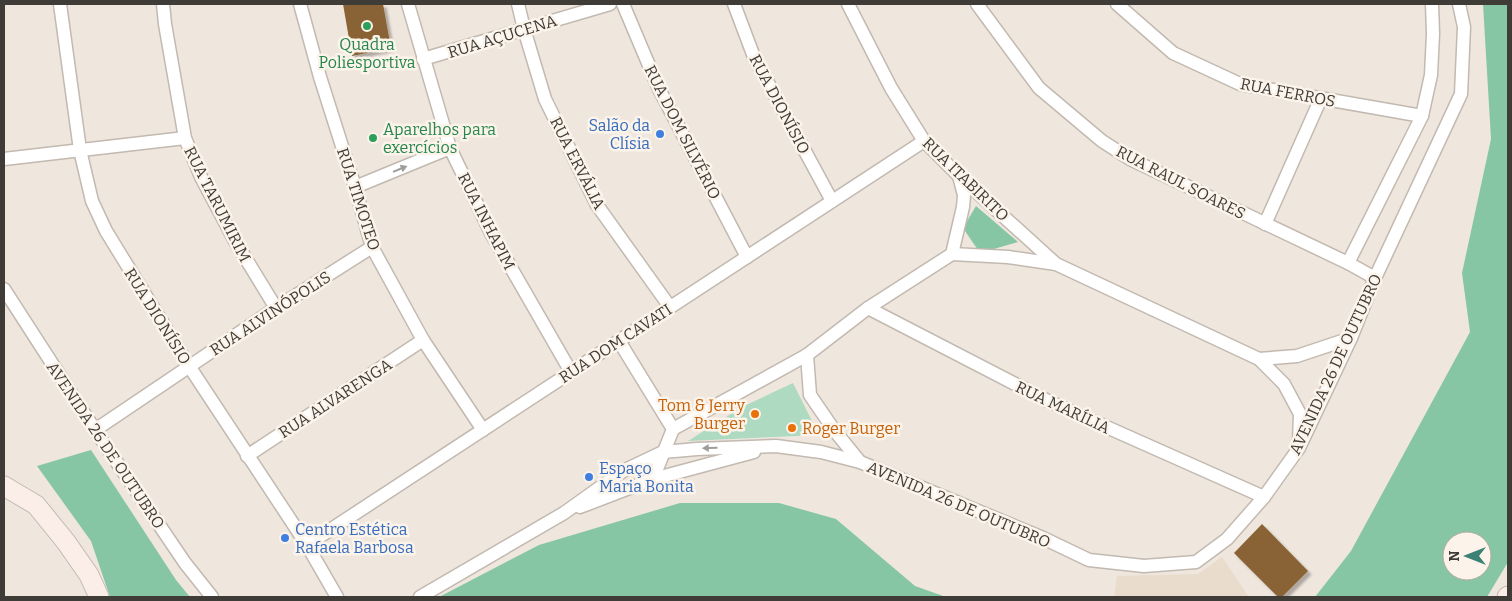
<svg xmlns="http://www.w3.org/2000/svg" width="1512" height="601" viewBox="0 0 1512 601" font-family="Bitter,serif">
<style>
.built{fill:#eadccc}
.green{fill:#aedac2}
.forest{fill:#86c6a5;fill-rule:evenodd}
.building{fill:#896334;filter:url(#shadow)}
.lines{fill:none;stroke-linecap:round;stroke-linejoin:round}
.street-casing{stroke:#c2b9b0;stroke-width:15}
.secondary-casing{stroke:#c2b9b0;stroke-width:21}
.street{stroke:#fff;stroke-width:12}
.secondary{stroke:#fbeee9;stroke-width:19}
.oneway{fill:#9f9e9c}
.leisure-dot{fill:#2e9e5b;stroke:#fcf4ea;stroke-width:2}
.shop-dot{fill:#3f7fe0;stroke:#fcf4ea;stroke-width:2}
.food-dot{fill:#e8710a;stroke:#fcf4ea;stroke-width:2}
.labels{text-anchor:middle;stroke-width:5;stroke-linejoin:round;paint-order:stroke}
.street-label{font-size:16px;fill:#3f3c38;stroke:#fcf4ea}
.leisure-label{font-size:16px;fill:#27864d;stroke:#fcf4ea}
.shop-label{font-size:16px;fill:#366cbe;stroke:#fcf4ea;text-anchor:start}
.food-label{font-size:16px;fill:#c56008;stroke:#fcf4ea;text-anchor:end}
</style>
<defs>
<filter id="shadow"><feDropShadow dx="3.5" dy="3.5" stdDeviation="1" flood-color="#0004"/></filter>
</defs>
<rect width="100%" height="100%" fill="#efe6dd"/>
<polygon class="built" points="1222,557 1249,597 1114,597 1117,576 1198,574"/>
<polygon class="green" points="793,383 819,435 688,441 742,407"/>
<g class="forest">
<path d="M1483,4H1508V562L1487,597H1315L1351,551L1470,332L1462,273L1491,139ZM1452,541H1482V571H1452Z"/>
<polygon points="976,206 1018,242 980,253 963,228"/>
<polygon points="91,450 176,580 190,597 110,597 91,541 37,466"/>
<polygon points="680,503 779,503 836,519 915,586 946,597 439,597 539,545"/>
</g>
<g class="building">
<polygon points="343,4 383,4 391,48 352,56"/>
<polygon points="1262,524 1308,571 1282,597 1278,597 1234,553"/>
</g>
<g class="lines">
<g class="street-casing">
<g id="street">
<polyline points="60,4 80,150 92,201 106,231 189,366 307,545 337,597"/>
<polyline points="163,4 165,24 185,138 201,177 235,241 276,308"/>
<polyline points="300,4 320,77 355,187 372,247 423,340 483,430"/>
<polyline points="408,4 450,148 491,233 571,372"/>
<polyline points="518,4 524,29 545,99 597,205 670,307"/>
<polyline points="623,4 659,89 747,257"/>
<polyline points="734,4 754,57 832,201"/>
<polyline points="848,4 891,88 924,141 959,176 1056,264 1259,359 1284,384 1300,414 1299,443"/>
<polyline points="977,4 1039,88 1102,141 1130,159 1348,263 1375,278"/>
<polyline points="1117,4 1173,53 1240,84 1422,116"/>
<polyline points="423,59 610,4"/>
<polyline points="4,159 185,138"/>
<polyline points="355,187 450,148"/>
<polyline points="1265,224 1321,98"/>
<polyline points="952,254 1008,257 1056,264"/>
<polyline points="1348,263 1422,116 1431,75 1433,34 1432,4"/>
<polyline points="4,289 95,430 185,563 212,597"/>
<polyline points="868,308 1048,401 1264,497"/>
<polyline points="619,341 673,429"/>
<polyline points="807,355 810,395 834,430 860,462"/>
<polyline points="1259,359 1297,356 1351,338"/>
<polyline points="95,430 276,308 372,247"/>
<polyline points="247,456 423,340"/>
<polyline points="653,479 673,429 807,355 868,308 952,254 963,207 964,195 959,176"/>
<polyline points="580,507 653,479 754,452"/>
<polyline points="307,545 924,141"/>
<polyline points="420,597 564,513 623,471 663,452 697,449 776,446 821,452 860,462 1043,538 1089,560 1144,566 1196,562 1227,539 1264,497 1299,448 1351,338 1375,278 1461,94 1464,27 1459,4"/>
</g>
</g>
<g class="secondary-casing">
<g id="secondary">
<polyline points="4,486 36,505 66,542 89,575 99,597"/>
<polyline points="1507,597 1508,596"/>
</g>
</g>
<use href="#street" class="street"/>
<use href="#secondary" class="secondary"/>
</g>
<defs><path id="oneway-solid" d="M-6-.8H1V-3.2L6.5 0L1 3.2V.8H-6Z" transform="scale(1.25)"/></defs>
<g class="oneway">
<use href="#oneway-solid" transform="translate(400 169) rotate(-22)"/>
<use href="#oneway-solid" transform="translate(710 448) rotate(178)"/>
</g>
<g class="leisure-dot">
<circle cx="367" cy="26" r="5"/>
<circle cx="373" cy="138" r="5"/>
</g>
<g class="shop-dot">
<circle cx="660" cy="134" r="5"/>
<circle cx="589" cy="477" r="5"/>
<circle cx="285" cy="538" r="5"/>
</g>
<g class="food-dot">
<circle cx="755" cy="414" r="5"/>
<circle cx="792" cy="428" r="5"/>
</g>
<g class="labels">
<g class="street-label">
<text transform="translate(502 36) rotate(-17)" y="6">RUA AÇUCENA</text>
<text transform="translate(1288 92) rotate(11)" y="6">RUA FERROS</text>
<text transform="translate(780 104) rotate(62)" y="6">RUA DIONÍSIO</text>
<text transform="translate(683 132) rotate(63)" y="6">RUA DOM SILVÉRIO</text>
<text transform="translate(578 163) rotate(63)" y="6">RUA ERVÁLIA</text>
<text transform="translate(966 179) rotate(44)" y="6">RUA ITABIRITO</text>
<text transform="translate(1181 182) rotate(27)" y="6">RUA RAUL SOARES</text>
<text transform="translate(359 199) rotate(72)" y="6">RUA TIMOTEO</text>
<text transform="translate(218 204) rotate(63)" y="6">RUA TARUMIRIM</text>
<text transform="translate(487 221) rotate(63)" y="6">RUA INHAPIM</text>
<text transform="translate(270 313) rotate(-33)" y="6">RUA ALVINÓPOLIS</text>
<text transform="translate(158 316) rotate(58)" y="6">RUA DIONÍSIO</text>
<text transform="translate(615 343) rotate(-33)" y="6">RUA DOM CAVATI</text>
<text transform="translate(1335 364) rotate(-65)" y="6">AVENIDA 26 DE OUTUBRO</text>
<text transform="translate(335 398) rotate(-33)" y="6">RUA ALVARENGA</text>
<text transform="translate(1063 407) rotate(25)" y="6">RUA MARÍLIA</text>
<text transform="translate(106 445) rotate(56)" y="6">AVENIDA 26 DE OUTUBRO</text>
<text transform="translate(959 504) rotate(23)" y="6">AVENIDA 26 DE OUTUBRO</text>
</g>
<g class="leisure-label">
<text x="367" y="50">Quadra<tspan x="367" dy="18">Poliesportiva</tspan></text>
<text x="383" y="135" text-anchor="start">Aparelhos para<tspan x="383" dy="18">exercícios</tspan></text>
</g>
<g class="shop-label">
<text x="650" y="131" text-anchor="end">Salão da<tspan x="650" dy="18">Clísia</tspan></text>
<text x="599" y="474">Espaço<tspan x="599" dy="18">Maria Bonita</tspan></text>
<text x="295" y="535">Centro Estética<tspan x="295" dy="18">Rafaela Barbosa</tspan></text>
</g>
<g class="food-label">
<text x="745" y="411">Tom &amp; Jerry<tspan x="745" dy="18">Burger</tspan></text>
<text x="802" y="434" text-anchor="start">Roger Burger</text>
</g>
</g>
<rect width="1512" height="601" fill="none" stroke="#3f3c38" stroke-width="10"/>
<g transform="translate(1467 556) rotate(270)"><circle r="24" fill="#fcf4ea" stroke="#b0aaa3"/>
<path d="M0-4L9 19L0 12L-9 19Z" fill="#3c8176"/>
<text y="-8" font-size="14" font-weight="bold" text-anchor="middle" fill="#3f3c38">N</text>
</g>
</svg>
